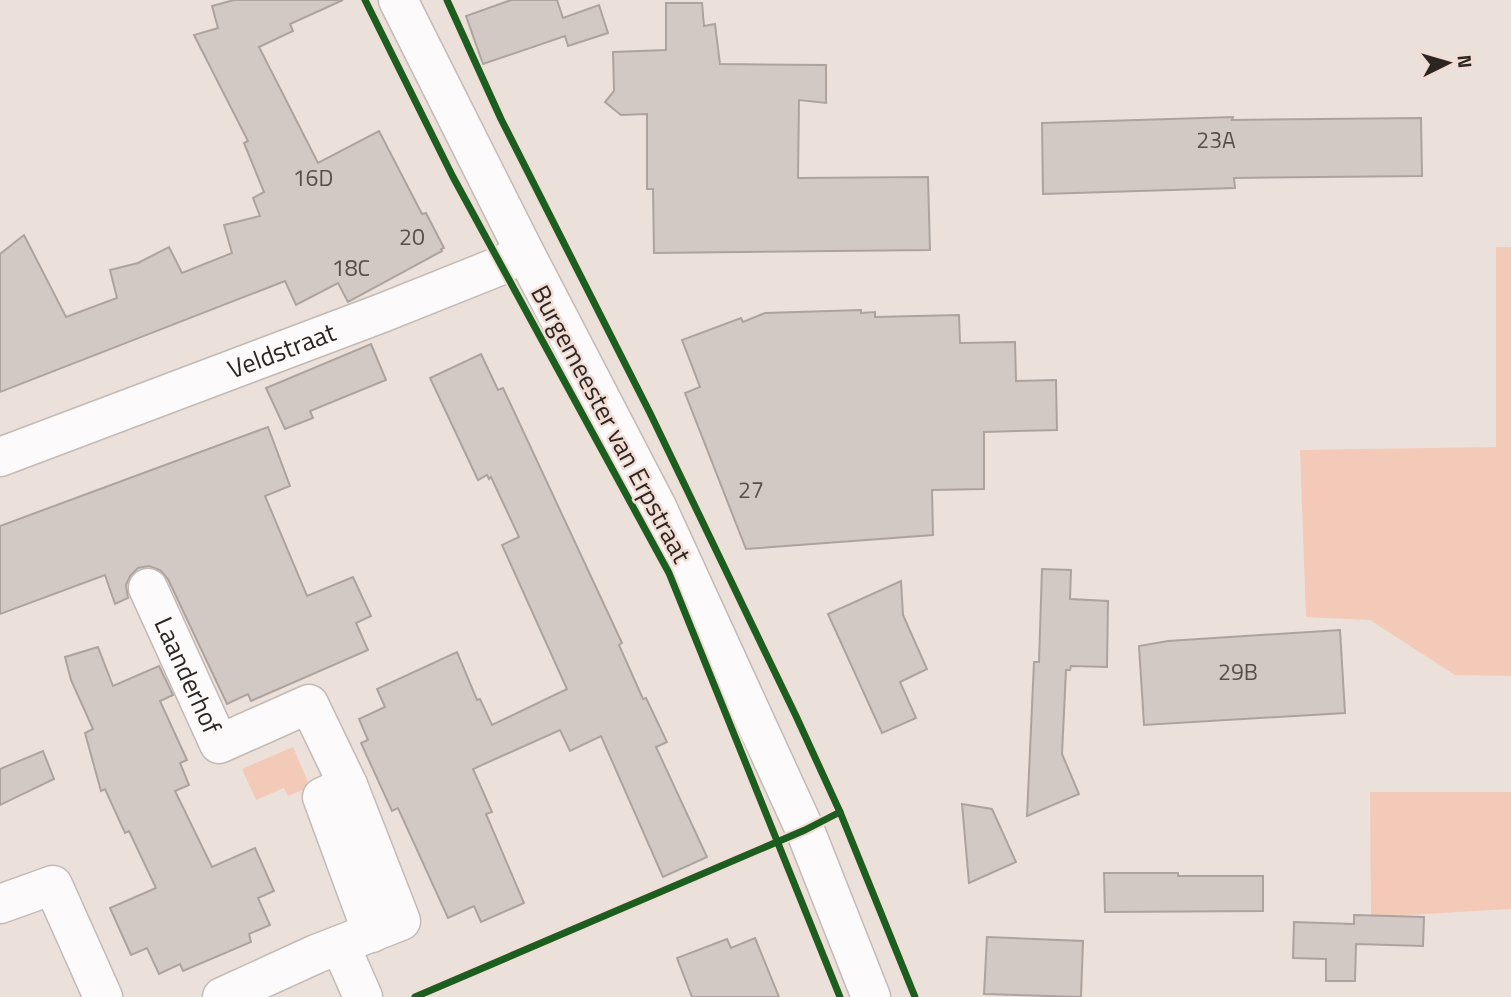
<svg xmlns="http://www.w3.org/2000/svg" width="1511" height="997" viewBox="0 0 1511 997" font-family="'Titillium Web',sans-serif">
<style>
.green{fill:#f3c9b8}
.building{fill:#d2c9c5;stroke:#aca39f;stroke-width:2}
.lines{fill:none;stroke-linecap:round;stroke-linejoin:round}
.minor-casing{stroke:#c3bab6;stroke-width:41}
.minor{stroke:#fcfafa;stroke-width:38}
.cycleway-casing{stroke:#f2ddd5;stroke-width:11}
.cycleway{stroke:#1b5e20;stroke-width:7}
.labels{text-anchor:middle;stroke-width:5;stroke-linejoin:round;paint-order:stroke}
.number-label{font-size:23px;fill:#574f4c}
.street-label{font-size:26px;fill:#2d2522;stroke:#f2ddd5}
</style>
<rect width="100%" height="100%" fill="#ece0db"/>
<g class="green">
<polygon points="1496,247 1511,247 1511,676 1455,675 1370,620 1306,617 1300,450 1496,447"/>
<polygon points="293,747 310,787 288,796 284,788 256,800 242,769"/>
<polygon points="1370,792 1511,792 1511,909 1371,917"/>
</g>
<g class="building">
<polygon points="234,0 343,0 290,24 293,31 259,47 318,163 379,131 422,214 426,213 444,248 441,249 442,251 348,302 338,283 296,305 285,281 0,392 0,254 24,235 66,317 117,298 110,270 138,263 169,247 182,273 232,253 224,225 260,216 253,198 264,192 244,143 248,141 194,35 218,28 212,6"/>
<polygon points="511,0 557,0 563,18 599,5 608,33 568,46 565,36 483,64 466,16"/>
<polygon points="666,3 702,3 704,26 715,24 720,64 826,65 826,103 799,100 798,178 928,177 930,250 654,253 653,189 647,189 647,114 621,115 605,102 614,91 613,52 666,50"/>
<polygon points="1233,117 1232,120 1421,118 1422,176 1234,178 1235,188 1043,194 1042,123"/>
<polygon points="861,310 861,313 875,312 875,317 959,315 960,343 1015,342 1016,381 1056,380 1057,430 984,432 984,489 932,490 933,535 746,549 685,393 700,387 682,340 741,318 743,322 765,313"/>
<polygon points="371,344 386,380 310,411 313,418 285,429 266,388"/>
<polygon points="481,354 498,390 503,388 622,643 619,645 643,699 646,698 667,742 656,747 707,857 663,877 601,736 570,751 560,730 473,769 492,812 486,814 524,903 481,922 474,906 448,918 398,808 392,811 361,743 368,740 359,719 385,707 377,689 457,652 477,700 480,699 492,725 567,689 502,545 519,537 491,477 489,479 487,475 478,480 430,378"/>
<polygon points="268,427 290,486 265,496 307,596 353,577 371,616 356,623 368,650 251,701 248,694 227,704 168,579 160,570 149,566 138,568 130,576 126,585 128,598 115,604 105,575 0,614 0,526"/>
<polygon points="1042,569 1071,570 1070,599 1108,601 1107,667 1071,666 1070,670 1066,670 1062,754 1079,794 1027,816 1034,662 1039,662"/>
<polygon points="901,581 903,615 927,669 900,682 916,718 882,733 828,614"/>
<polygon points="1340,630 1345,713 1144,725 1139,646 1168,641"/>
<polygon points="98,647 113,686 159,666 173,695 160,701 187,760 180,763 189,785 175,791 212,867 255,848 274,891 258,898 270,925 249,934 251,942 183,971 180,964 159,974 147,948 131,955 110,908 156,888 129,831 125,833 105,789 101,791 85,733 93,729 71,680 65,657"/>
<polygon points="43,751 54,779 0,805 0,769"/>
<polygon points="962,804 992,809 1016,862 969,883"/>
<polygon points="1104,873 1178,873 1178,876 1263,876 1263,911 1105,912"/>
<polygon points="1354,915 1424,917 1423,946 1356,944 1355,981 1326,981 1326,959 1293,958 1294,922 1354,924"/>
<polygon points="987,937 1083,941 1081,997 984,994"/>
<polygon points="755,938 779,997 692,997 677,958 727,939 731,948"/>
</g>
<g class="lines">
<g class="minor-casing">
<g id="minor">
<polyline points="398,0 524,251 657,507 805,830 871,997"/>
<path id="s1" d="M0,457L382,313L502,265L524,251"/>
<path id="s2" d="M148,588L219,744L309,704L348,785L401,921L316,954L222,997"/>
<polyline points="348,785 322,797 372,933"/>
<polyline points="0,904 53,885 103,997"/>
<polyline points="340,945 363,997"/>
</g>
</g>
<use href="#minor" class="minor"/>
<g class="cycleway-casing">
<g id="cycleway">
<polyline points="365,0 453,177 669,573 840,997"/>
<polyline points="447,0 501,119 650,413 796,716 840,812 915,997"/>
<polyline points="415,997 805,830 840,812"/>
</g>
</g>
<use href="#cycleway" class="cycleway"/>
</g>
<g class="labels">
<g class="number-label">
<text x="1216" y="148">23A</text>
<text x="313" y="186">16D</text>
<text x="412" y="245">20</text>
<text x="351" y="276">18C</text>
<text x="751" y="498">27</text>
<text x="1238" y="680">29B</text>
</g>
<g class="street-label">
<text dy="9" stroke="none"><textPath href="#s1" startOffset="301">Veldstraat</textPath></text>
<text transform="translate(611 424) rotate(62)" y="9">Burgemeester van Erpstraat</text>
<text dy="9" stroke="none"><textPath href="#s2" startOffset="96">Laanderhof</textPath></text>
</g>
</g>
<g transform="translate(1448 63) rotate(85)" stroke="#f2ddd5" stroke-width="5" paint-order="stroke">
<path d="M0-5L12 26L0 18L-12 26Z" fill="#2d2522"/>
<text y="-10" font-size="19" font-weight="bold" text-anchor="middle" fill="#2d2522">N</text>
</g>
</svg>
